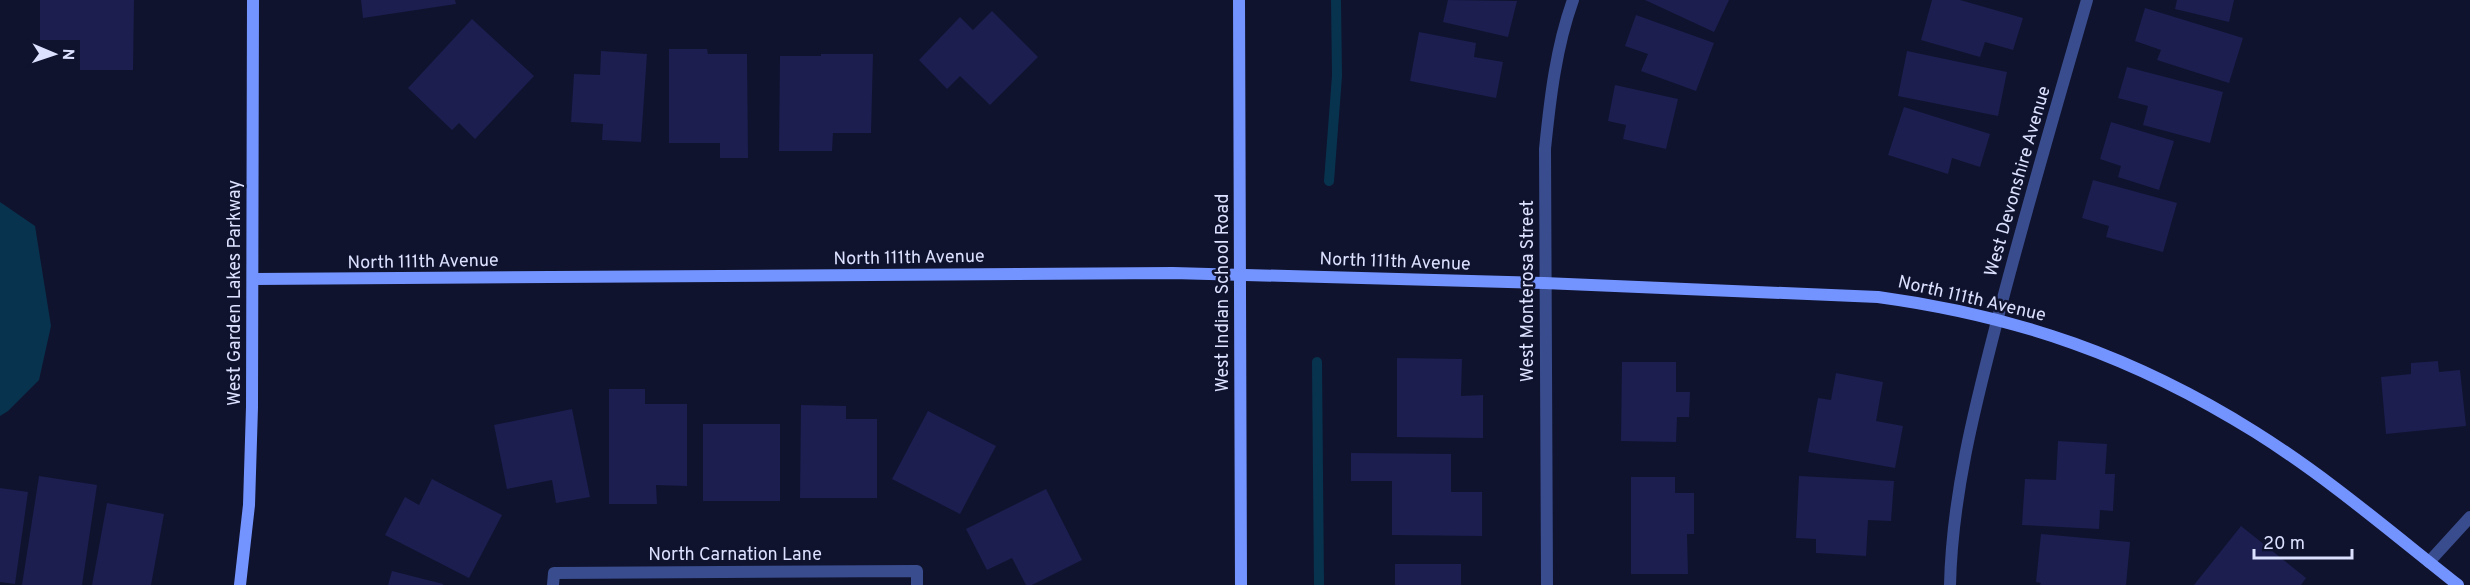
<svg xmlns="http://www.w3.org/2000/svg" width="2470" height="585" viewBox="0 0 2470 585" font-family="Overpass,sans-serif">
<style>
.water{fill:#08334e}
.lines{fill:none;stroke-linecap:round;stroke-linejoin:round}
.stream{stroke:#08334e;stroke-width:10}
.building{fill:#1b1e4f}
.street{stroke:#394c8e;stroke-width:12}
.secondary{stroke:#7393ff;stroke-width:12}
.labels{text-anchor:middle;stroke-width:5;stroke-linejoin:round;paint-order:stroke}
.street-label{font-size:18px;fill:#dce1ff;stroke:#10132d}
</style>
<rect width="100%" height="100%" fill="#10132d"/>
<polygon class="water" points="0,202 35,226 51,326 39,380 8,411 0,416"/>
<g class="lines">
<g class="stream">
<polyline points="1329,181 1337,76 1336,0"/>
<polyline points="1317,362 1319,585"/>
</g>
</g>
<g class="building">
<polygon points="40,0 134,0 133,70 80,70 80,40 40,40"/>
<polygon points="361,0 455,0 456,4 363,18"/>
<polygon points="1448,0 1517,1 1508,37 1443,22"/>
<polygon points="1645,0 1729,0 1714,32"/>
<polygon points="1932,0 1960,0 2023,18 2013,50 1985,42 1980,57 1921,40"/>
<polygon points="2177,0 2234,0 2229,22 2175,9"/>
<polygon points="2145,8 2243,38 2229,83 2157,60 2161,50 2135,41"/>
<polygon points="992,11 1038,57 990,105 960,76 947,89 919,60 960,17 973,30"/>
<polygon points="1636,15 1714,43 1696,91 1641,71 1648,54 1625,46"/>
<polygon points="472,19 534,76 475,139 459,123 452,130 408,88"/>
<polygon points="1419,32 1476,43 1474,57 1503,62 1496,98 1410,81"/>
<polygon points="669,49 707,49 708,54 747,54 748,158 720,158 720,143 669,143"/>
<polygon points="601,51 647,54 641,142 602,140 603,124 571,122 574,74 600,75"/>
<polygon points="1907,51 2007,72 1998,116 1898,96"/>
<polygon points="821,54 873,54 871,133 833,133 832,151 779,151 780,56 821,56"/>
<polygon points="2127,67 2223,92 2210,143 2143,125 2148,106 2118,98"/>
<polygon points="1615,85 1678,99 1666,149 1623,139 1626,125 1608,121"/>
<polygon points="1904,107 1990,134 1980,167 1952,158 1948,174 1888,155"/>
<polygon points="2111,122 2174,141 2159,190 2118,177 2121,166 2100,159"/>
<polygon points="2093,180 2177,203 2163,252 2106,237 2109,226 2082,218"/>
<polygon points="1397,358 1462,359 1461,396 1483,395 1483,438 1397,437"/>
<polygon points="2438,361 2439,372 2460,370 2466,426 2386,434 2381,377 2411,374 2411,363"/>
<polygon points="1622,362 1676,362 1676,392 1690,392 1689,417 1677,417 1676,442 1621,441"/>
<polygon points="1836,373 1883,382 1876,421 1903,426 1895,468 1808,452 1818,398 1831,400"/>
<polygon points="609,389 645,389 645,404 687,404 687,486 656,485 657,504 609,504"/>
<polygon points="801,405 846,406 846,419 877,419 877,498 800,498"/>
<polygon points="572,409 590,497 556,503 552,480 507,489 494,425"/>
<polygon points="928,411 996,446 960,514 892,479"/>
<rect x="703" y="424" width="77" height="77"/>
<polygon points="2058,441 2107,444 2105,474 2115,474 2113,511 2100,510 2099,529 2022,525 2025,479 2056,480"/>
<polygon points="1351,453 1451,454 1451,492 1482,492 1482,536 1392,535 1392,481 1351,481"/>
<polygon points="39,476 97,485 82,585 22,585"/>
<polygon points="1799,476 1894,481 1891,521 1868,520 1866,556 1816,553 1816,539 1796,538"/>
<polygon points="1631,477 1675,477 1675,493 1694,493 1694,534 1687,534 1688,574 1631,574"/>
<polygon points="432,479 502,515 469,578 385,535 405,497 419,505"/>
<polygon points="0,488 28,492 15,584 0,582"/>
<polygon points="1046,489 1082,560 1032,585 1026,585 1012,558 987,570 966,529"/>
<polygon points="107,503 164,514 151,585 92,585"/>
<polygon points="2241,526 2306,578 2301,585 2194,585"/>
<polygon points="2041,534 2130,542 2126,585 2040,585 2041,583 2036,582"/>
<rect x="1395" y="564" width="66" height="21"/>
<polygon points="392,571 443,584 443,585 388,585"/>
</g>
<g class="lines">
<g class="street">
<polyline points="2429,562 2470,517"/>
<polyline points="553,585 554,573 917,571 917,585"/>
<path d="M1547,585L1545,149C1550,99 1556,47 1573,0"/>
<path d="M1950,585C1952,497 1974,410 1996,325C2024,216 2056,108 2087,0"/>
</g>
<g class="secondary">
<polyline points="1239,0 1241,585"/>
<path d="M253,279L1173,273L1544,283L1878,297C2018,316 2135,357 2255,432C2327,477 2392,533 2458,585"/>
<polyline points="240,585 249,505 252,407 253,0"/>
</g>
</g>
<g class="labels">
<g class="street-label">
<text transform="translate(2017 181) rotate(-74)" y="6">West Devonshire Avenue</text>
<text transform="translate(909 257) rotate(-1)" y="6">North 111th Avenue</text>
<text transform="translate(423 261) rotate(-1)" y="6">North 111th Avenue</text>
<text transform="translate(1395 261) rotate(2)" y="6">North 111th Avenue</text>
<text transform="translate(1527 291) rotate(-90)" y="6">West Monterosa Street</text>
<text transform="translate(234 293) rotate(-90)" y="6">West Garden Lakes Parkway</text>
<text transform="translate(1222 293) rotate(-90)" y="6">West Indian School Road</text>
<text transform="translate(1972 298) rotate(13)" y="6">North 111th Avenue</text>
<text x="735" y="560">North Carnation Lane</text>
</g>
</g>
<g transform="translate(54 54) rotate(92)" stroke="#10132d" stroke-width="4.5" paint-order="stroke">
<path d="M0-4.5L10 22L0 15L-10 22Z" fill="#dce1ff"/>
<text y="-9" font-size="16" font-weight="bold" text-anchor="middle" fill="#dce1ff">N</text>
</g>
<path d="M2254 549v9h98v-9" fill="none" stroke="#dce1ff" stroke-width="3"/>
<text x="2263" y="549" font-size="18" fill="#dce1ff" stroke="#10132d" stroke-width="4.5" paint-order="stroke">20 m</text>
</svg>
